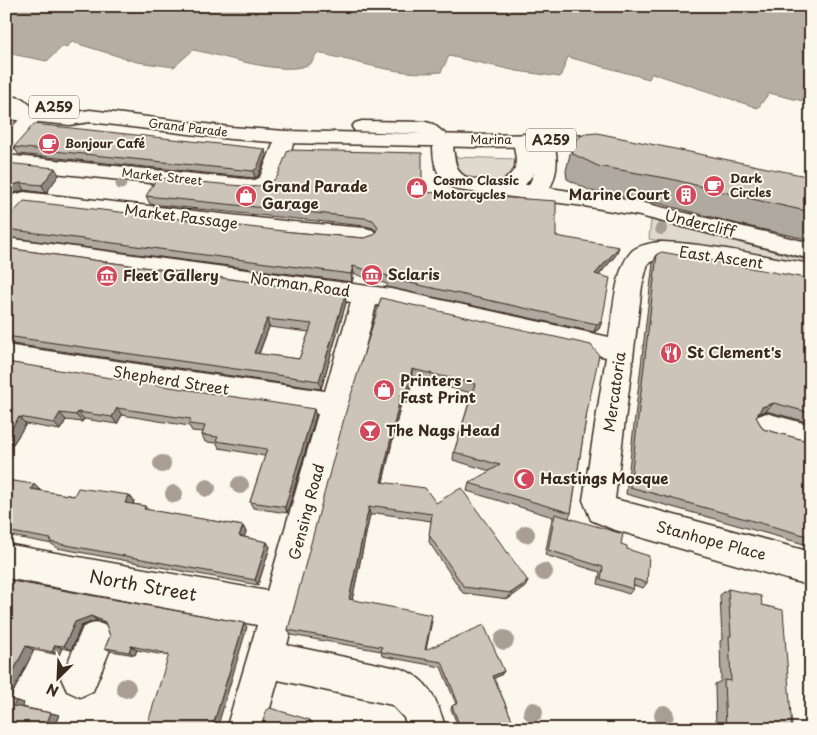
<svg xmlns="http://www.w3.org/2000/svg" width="817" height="735" viewBox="0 0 817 735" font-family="'Playpen Sans',sans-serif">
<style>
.green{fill:#dfd9ce;stroke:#8d8276}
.water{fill:#b6aea2;stroke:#85796d}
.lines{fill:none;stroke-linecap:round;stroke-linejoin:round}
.minor-casing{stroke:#3b2a1e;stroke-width:3}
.major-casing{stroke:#3b2a1e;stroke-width:3}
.highway-casing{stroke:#3b2a1e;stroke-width:3}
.minor{fill:#fbf7ec;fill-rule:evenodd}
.major{fill:#fbf7ec;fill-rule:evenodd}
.highway{fill:#fbf7ec;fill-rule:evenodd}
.tree{fill:#a89e93}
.wall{fill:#afa99f;stroke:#3b2a1e;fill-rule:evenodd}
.shaded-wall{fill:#8f8982;stroke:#3b2a1e}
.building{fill:#ccc4b9;stroke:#3b2a1e;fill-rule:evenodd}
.labels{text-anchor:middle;stroke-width:4;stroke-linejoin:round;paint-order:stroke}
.far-street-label{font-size:12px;fill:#3b2a1e;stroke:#fbf7ec}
.far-poi-label{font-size:12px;font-weight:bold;fill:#3b2a1e;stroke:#fbf7ec;text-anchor:start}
.shield{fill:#fbf7ec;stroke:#75685c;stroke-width:1}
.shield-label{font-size:14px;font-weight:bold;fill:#3b2a1e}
.poi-label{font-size:15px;font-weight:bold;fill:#3b2a1e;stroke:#fbf7ec;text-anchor:start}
.street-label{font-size:15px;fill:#3b2a1e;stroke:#fbf7ec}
.near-street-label{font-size:18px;fill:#3b2a1e;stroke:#fbf7ec}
</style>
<rect width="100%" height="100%" fill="#fbf7ec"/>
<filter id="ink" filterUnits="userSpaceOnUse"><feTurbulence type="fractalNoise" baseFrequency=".02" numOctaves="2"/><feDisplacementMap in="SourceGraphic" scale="10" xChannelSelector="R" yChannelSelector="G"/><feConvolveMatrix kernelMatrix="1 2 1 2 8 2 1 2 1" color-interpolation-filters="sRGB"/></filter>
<g filter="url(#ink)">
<g class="green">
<polygon points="454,157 517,159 520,187 468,180 456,169"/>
<polygon points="651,220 811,261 811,267 649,239"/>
</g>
<path class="water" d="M6,6H811V103L769,93L758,108L652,73L649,79L568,57L560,77L517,71L449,56L441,72C399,77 358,61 317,53C315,56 313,61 311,63C288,79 219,54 193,50L174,67L137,62L72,42L67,47L63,46L47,61L6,53Z"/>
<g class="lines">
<g class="minor-casing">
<g id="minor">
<path d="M362,121L426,122L433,124L453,140C454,184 466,178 503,182L515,169L516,159L513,140L516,136L523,134L530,136L532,139L535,136L542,134L549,136C560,151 558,172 550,188L640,202L811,243V259L640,216L584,206L457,190C438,181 433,166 433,146L428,144L421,134L355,131L352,127L355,123ZM534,173L529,185H525Z"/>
<polygon points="286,131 293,133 296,137 277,185 271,190 255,194 6,168 6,155 255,180 260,177 276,137 279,133"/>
<polygon points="24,192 294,222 365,228 373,230 377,236 373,242 365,244 294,238 28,207 14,223 6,226 6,203 13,195"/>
<path d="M6,238L391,289L609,337C613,314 615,269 631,252C637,245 654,242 663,242C712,244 762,256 811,264V282L719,265L661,258L648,263L642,286L615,499L811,552V586L612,529L591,520L583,500L606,357L376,305L287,645L402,669C431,681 437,701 446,729H408L404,718L392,705L278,680L264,729H226L257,625L6,578V544L267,591L318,414L6,367V345L325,391L351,302L6,254Z"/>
<polygon points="766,413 811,425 811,451 756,435 751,426 756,417"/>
<polygon points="96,622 109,627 114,640 93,691 80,697 67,691 61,678 83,627"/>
</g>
</g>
<g class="major-casing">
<polygon id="major" points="16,97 23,99 43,116 13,150 6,152 6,133 22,117 6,103 9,99"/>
</g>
<g class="highway-casing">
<polygon id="highway" points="6,107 70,113 90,110 230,127 286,131 472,135 564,134 613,139 620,141 623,145 620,149 613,151 564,146 472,147 286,143 230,139 90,122 70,125 6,119"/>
</g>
<use href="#minor" class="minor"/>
<use href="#major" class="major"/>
<use href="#highway" class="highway"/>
</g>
<g class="tree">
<circle cx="121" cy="184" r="5.5"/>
<circle cx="661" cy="229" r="6"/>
<circle cx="162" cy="464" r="9"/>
<circle cx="240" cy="485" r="9"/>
<circle cx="207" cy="488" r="9"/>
<circle cx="174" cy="494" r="9"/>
<circle cx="526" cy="534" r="9"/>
<circle cx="544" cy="572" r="9"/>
<circle cx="504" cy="640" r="10"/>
<circle cx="126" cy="688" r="10"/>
<circle cx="533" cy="712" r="10"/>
<circle cx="664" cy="715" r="10"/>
</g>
<g class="wall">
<polygon points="572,146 811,177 811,240 738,224 661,204 591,191 567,179 566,171"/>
<polygon points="14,147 266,156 258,176 255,178 18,154"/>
<polygon points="6,163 59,175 46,193 24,190 12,194 6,200"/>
<polygon points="253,187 422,192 616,255 599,275 602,321 599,329 594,332 387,287 387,284 354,274 352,282 6,237 6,217 292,232 364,238 374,235 376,231 373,228 365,226 150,204 146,196"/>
<path d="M6,248L345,295L346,303L321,389L6,343ZM269,327L309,332L299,359L259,354Z"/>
<polygon points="657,254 811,279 811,423 766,411 758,414 756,417 763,429 811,442 811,546 626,494 653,263"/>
<polygon points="381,298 587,412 571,513 569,518 621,544 627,549 647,583 643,588 633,585 633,589 629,594 598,584 600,572 545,555 552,519 553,517 467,491 469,483 490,471 453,460 454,452 472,393 412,379 407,403 401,403 383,482 436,503 528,581 525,587 508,599 463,593 429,542 431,521 376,513 375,515 370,515 352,600 432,621 426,650 504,671 501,675 494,678 516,729 459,729 451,709 452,706 456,704 441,667 382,656 381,651 291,635 288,630"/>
<polygon points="6,362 316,416 287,513 253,508 250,502 265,456 219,448 217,443 205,442 202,435 203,432 192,431 189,426 122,415 117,424 84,419 82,422 66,420 60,430 26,424 13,444 6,443"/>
<polygon points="6,480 41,491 74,496 129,495 134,501 133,504 145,506 148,510 243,526 246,532 244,537 267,542 270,547 258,585 57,548 52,544 6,535"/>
<polygon points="6,580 247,627 169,656 137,650 135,655 111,651 105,648 110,636 106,624 97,620 81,626 71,650 62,648 59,655 34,650 10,699 24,703 22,707 51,713 59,715 53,729 6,729"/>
<polygon points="728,589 762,605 792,729 716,729 715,684 721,681 720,641 722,640 720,595"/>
</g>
<g class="shaded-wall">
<polygon points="265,149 266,156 258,176 255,178 253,171"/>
<polygon points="55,168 59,175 46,193 42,185"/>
<polygon points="20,183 24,190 12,194 6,200 6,188 7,187"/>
<polygon points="619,247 616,255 592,283 595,274"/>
<polygon points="353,266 354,274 352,282 351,274"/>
<polygon points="345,295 346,303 321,389 319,381"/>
<polygon points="267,319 269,327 256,361 254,353"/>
<polygon points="602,321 599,329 594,332 597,324"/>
<polygon points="412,369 412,379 407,403 407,394"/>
<polygon points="401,394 401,403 381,490 381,482"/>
<polygon points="774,403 766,411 755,415 762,407"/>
<polygon points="117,408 122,415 117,424 112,417"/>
<polygon points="314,409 316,416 287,513 285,507"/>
<polygon points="78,412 84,419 82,422 76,415"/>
<polygon points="60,413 66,420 60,430 54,423"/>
<polygon points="19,417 26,424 13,444 6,437"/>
<polygon points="34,484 41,491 31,489"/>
<polygon points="129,495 134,501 130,509 125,503"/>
<polygon points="369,507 370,515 351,605 349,599"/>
<polygon points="243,526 246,532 243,542 239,536"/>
<polygon points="267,542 270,547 258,585 255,580"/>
<polygon points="528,581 525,587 508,599 511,593"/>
<polygon points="91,616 97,620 81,626 71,650 64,646 75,622"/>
<polygon points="244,623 247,627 217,729 212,729"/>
<polygon points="55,645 62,648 59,655 52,652"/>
<polygon points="26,646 34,650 9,700 6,699 6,686"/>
<polygon points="131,646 137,650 135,655 129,652"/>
<polygon points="504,671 501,675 491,680 493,676"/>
<polygon points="16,701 24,703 21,709 13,706"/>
<polygon points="51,713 59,715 53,729 44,729"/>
<polygon points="310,720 313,723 311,729 308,729"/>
</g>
<g class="building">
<polygon points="34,124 265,149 257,168 253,171 14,147"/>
<polygon points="597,133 811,177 811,212 752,199 671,179 598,166 573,154 572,146 577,138 585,134"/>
<polygon points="288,150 422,153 422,192 556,201 556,236 619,247 595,274 610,278 602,321 597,324 387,278 388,276 353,266 351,274 6,229 6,217 10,216 24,201 292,232 364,238 374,235 378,227 373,220 365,218 146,196 157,178 253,187 270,183 277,177"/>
<polygon points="6,163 55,168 42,185 20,183 7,187 6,188"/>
<path d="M6,248L345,295L319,381L6,336ZM267,319L312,324L299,359L254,353Z"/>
<polygon points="662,252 811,279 811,413 774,403 762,407 756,417 763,429 811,442 811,537 630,487 657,254"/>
<polygon points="381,298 591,345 599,355 587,412 571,513 469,483 500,465 454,452 475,384 412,369 407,394 401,394 381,482 425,488 436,503 461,488 528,581 511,593 464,587 429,535 432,514 375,506 374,508 369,507 349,599 432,615 425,650 484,625 504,671 493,676 516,729 461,729 452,706 458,703 442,662 381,652 382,647 288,630 346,411"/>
<polygon points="6,362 314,409 285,507 250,502 267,449 216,441 218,437 202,435 205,426 189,424 191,419 117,408 112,417 78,412 76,415 60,413 54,423 19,417 6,437"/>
<polygon points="6,480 34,484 31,489 74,496 78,488 129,495 125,503 145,506 144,509 243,526 239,536 267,542 255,580 50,542 51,539 6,531"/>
<polygon points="555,514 623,534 621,544 627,546 627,549 649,556 647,583 634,579 633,589 601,579 603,567 548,550"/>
<polygon points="6,580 244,623 212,729 146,729 169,654 131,646 129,652 105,648 110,636 105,622 91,616 75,622 64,646 55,645 52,652 26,646 6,686"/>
<polygon points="728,589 761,596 762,605 783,610 792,729 726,729 724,680 731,681 729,636 731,636"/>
<polygon points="6,698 16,701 13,706 51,713 44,729 6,729"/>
<polygon points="270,708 310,720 308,729 256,729 256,728 261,728 266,711"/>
</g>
</g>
<defs>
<g id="cafe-disc" transform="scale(1.125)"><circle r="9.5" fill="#d1495b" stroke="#fbf7ec"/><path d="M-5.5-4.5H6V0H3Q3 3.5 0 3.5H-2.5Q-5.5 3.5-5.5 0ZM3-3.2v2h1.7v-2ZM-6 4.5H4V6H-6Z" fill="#fff"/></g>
<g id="shop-disc" transform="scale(1.125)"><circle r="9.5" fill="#d1495b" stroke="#fbf7ec"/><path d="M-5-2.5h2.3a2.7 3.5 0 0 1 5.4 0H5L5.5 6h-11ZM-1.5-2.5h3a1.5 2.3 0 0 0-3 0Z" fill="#fff"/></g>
<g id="building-disc" transform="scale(1.125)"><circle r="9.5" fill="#d1495b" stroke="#fbf7ec"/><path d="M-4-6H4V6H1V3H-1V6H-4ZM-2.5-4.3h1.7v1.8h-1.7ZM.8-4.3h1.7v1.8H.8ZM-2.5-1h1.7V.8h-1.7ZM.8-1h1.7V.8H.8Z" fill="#fff"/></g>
<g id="museum-disc" transform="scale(1.125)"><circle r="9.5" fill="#d1495b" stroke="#fbf7ec"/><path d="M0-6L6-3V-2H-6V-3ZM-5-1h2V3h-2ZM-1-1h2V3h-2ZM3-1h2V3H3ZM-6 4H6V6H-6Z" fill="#fff"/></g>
<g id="restaurant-disc" transform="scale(1.125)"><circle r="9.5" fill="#d1495b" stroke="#fbf7ec"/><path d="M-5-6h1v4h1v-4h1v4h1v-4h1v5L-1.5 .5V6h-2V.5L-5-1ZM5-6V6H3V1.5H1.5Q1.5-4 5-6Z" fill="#fff"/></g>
<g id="bar-disc" transform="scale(1.125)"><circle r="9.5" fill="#d1495b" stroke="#fbf7ec"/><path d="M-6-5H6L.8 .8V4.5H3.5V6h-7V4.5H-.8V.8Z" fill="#fff"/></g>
<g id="mosque-disc" transform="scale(1.125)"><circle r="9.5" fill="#d1495b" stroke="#fbf7ec"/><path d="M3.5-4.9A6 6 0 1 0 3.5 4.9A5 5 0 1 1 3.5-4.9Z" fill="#fff"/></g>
</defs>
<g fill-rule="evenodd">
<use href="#cafe-disc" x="49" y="144"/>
<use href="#cafe-disc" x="714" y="186"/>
<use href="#shop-disc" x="417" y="188"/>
<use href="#building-disc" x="686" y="195"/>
<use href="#shop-disc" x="246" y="196"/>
<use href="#museum-disc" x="372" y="275"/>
<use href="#museum-disc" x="107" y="276"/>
<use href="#restaurant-disc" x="671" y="353"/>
<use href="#shop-disc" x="384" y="390"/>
<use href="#bar-disc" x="370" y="431"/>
<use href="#mosque-disc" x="524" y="479"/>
</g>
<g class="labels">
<g class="far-street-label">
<text transform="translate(188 128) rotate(7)" y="4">Grand Parade</text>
<text x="491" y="144">Marina</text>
<text transform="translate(162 177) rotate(6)" y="4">Market Street</text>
</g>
<g class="far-poi-label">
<text x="65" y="148">Bonjour Café</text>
<text x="730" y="183">Dark<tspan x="730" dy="14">Circles</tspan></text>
<text x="433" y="185">Cosmo Classic<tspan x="433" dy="14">Motorcycles</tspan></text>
</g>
<g class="shield">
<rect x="29" y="95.5" width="50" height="23" rx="4"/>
<rect x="526" y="128.5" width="50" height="23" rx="4"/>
</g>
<g class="shield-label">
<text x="54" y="112">A259</text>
<text x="551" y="145">A259</text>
</g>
<g class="poi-label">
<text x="262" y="192">Grand Parade<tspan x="262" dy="17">Garage</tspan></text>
<text x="670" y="200" text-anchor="end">Marine Court</text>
<text x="388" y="280">Sclaris</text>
<text x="123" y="281">Fleet Gallery</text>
<text x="687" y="358">St Clement's</text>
<text x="400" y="386">Printers -<tspan x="400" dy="17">Fast Print</tspan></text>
<text x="386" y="436">The Nags Head</text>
<text x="540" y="484">Hastings Mosque</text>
</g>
<g class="street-label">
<text transform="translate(181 217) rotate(7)" y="5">Market Passage</text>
<text transform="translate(700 224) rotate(14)" y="5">Undercliff</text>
<text transform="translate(721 258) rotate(8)" y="5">East Ascent</text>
<text transform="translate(300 285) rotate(8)" y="5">Norman Road</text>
<text transform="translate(171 381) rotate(9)" y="5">Shepherd Street</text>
<text transform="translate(615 392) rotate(-82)" y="5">Mercatoria</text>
<text transform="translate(307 512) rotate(-75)" y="5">Gensing Road</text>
<text transform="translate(711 541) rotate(15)" y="5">Stanhope Place</text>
</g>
<g class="near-street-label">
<text transform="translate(143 586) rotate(10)" y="6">North Street</text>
</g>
</g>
<rect width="817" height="735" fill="none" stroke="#fbf7ec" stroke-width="25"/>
<rect x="12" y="12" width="792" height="710" fill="none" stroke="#3b2a1e" stroke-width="2" filter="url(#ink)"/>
<g transform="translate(58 678) rotate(204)" stroke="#fbf7ec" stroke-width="4" paint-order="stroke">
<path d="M0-4L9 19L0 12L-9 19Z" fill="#3b2a1e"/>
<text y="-8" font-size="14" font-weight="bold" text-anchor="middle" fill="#3b2a1e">N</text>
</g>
</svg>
